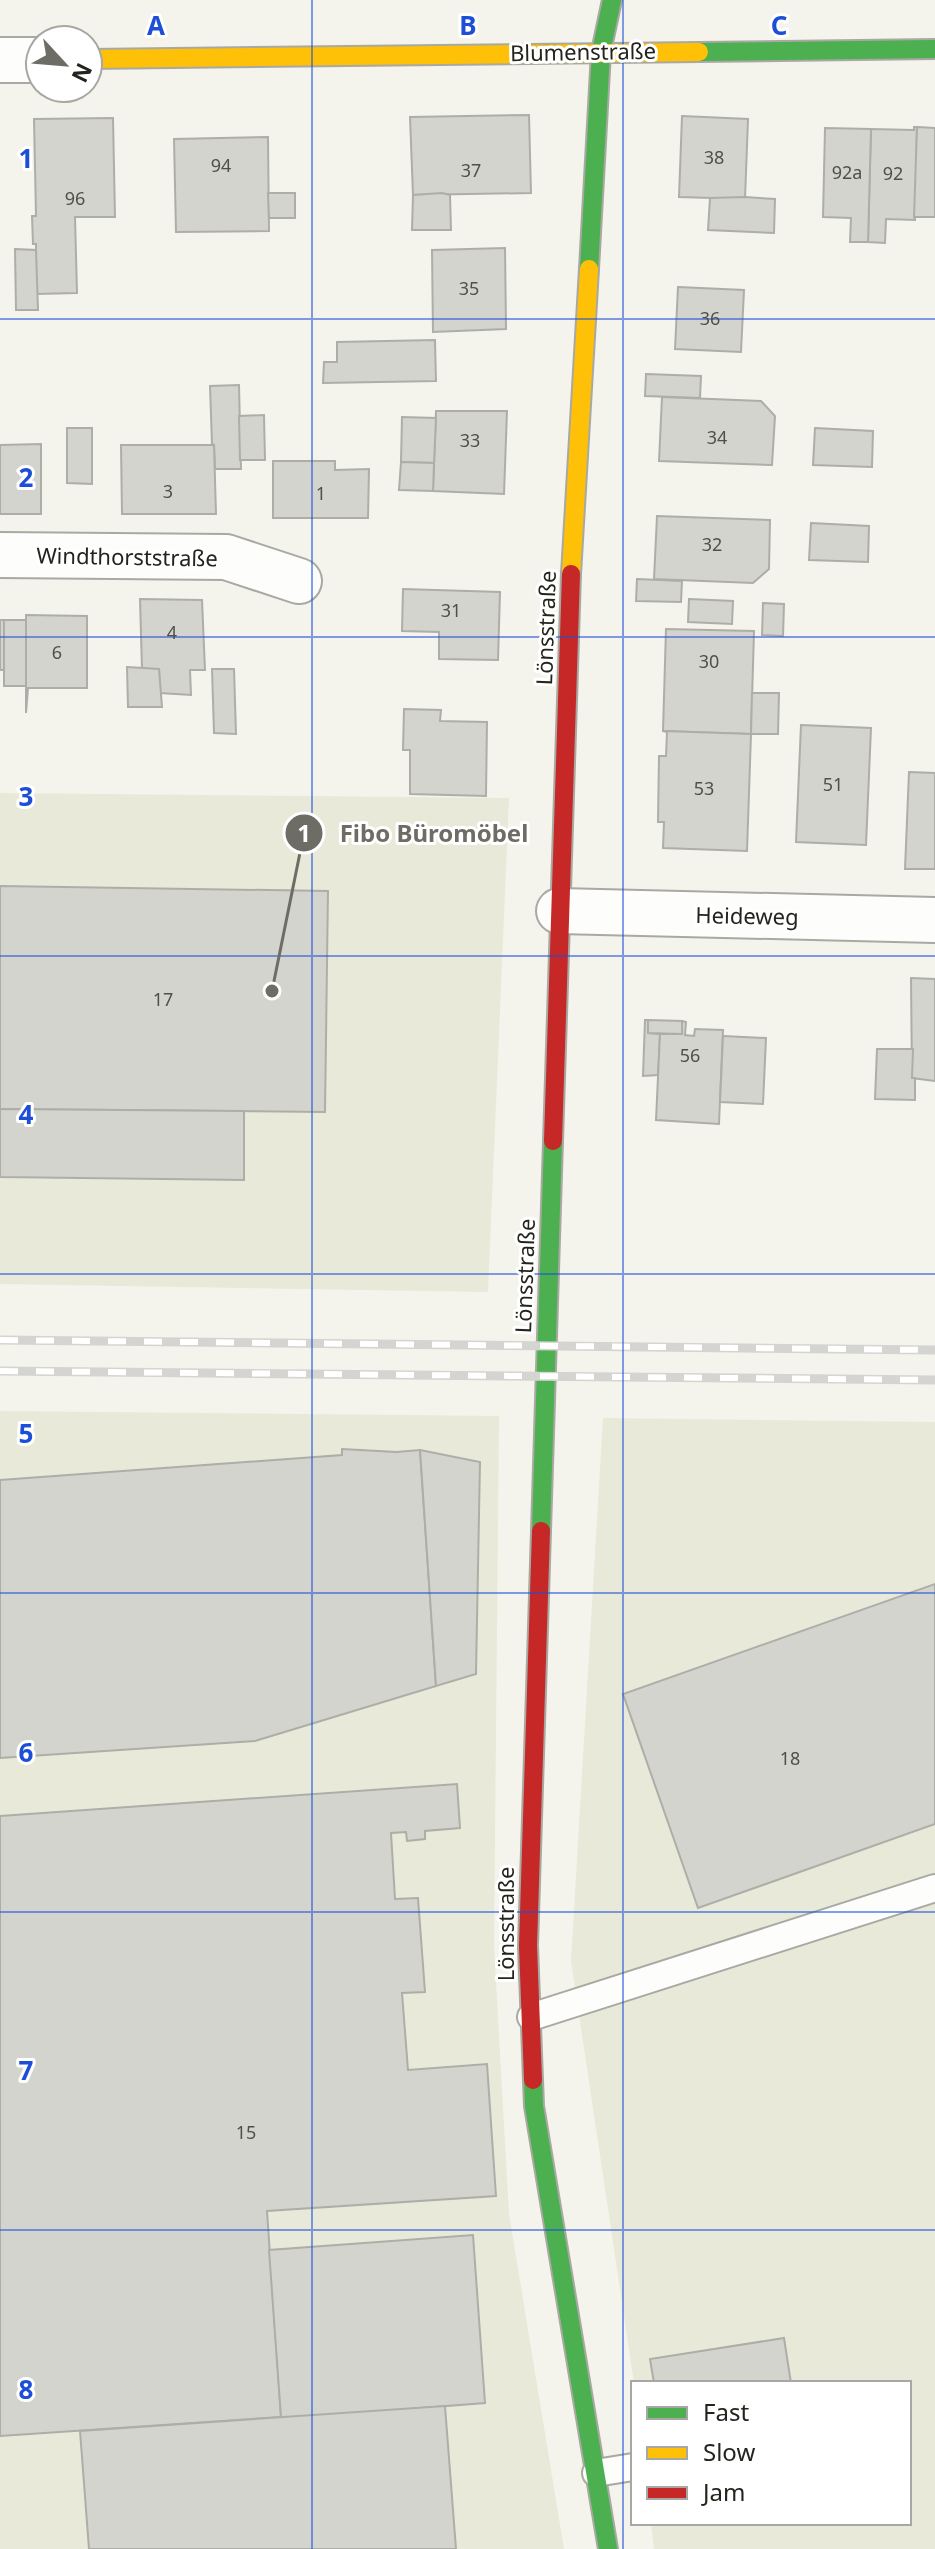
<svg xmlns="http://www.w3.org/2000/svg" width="935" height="2549" viewBox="0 0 935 2549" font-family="'Noto Sans',sans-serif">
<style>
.built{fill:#e9e9d9}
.building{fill:#d4d4ce;stroke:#aeaea8;stroke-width:2}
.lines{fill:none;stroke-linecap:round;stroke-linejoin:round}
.lane-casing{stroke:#a9a9a3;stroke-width:30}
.street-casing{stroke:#a9a9a3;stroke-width:48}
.fast-casing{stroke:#a9a9a3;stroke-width:22}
.slow-casing{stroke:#a9a9a3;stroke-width:22}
.jam-casing{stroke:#a9a9a3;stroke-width:22}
.lane{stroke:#fdfdfc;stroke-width:26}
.street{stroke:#fdfdfc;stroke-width:44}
.fast{stroke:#4caf50;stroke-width:18}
.slow{stroke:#ffc107;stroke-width:18}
.jam{stroke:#c62828;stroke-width:18}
.rail-casing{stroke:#d4d4d1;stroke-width:9}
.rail{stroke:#fff;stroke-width:6;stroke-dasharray:18;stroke-linecap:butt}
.grid{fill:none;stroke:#1d4ed8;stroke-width:2;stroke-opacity:0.55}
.labels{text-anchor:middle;stroke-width:6;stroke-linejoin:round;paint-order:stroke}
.number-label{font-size:18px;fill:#50504a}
.street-label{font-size:22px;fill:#24241e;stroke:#fff}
.grid-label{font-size:26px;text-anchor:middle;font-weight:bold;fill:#1d4ed8;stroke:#fff;stroke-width:6;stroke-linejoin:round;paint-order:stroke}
.leader{fill:none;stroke:#6d6d66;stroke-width:3}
.callout-dot{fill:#6d6d66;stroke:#fff;stroke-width:3}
.mark-label{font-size:24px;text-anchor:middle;font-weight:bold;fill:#fff}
.callout-label{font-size:24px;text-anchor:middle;font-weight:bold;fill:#6d6d66;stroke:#fff;stroke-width:6;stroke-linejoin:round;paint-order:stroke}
</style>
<rect width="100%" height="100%" fill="#f4f4ec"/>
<g class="built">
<polygon points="0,793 509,798 488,1292 0,1284"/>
<polygon points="0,1411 499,1416 494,1946 509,2214 564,2549 0,2549"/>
<polygon points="603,1418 935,1422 935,2549 654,2549 651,2523 909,2523 909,2383 634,2383 571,1961"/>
</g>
<g class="building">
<polygon points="529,115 531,193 413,195 410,117"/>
<polygon points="682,116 748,119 745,199 679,197"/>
<polygon points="113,118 115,217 75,217 77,293 36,294 36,244 33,244 32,216 36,216 34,119"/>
<polygon points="914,127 917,127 915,220 886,219 885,243 868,242 871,129 914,130"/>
<polygon points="917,127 935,128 935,217 914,217"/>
<polygon points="825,128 871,129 868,242 850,242 851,218 823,217"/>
<polygon points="268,137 269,231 176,232 174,139"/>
<polygon points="268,193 295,193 295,218 269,218"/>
<polygon points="442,193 450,195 451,230 412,230 413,195"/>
<polygon points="745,197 775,199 774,233 708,230 710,198"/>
<polygon points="505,248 506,329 433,332 432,250"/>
<polygon points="15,249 36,250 38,310 16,310"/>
<polygon points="678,287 744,290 741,352 675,349"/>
<polygon points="435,340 436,381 323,383 324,362 337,362 337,342"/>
<polygon points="646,374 701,376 700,398 645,396"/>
<polygon points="239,385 241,469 215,469 214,445 212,444 210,386"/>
<polygon points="662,397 761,401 775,416 772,465 659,461"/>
<polygon points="436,411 507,411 504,494 433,491"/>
<polygon points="264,415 265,460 240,460 239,416"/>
<polygon points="402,417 436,418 434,463 401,462"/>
<polygon points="67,428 92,428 92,484 67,483"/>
<polygon points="815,428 873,431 872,467 813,465"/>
<polygon points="41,444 41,514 0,514 0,445"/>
<polygon points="121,445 214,445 216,514 122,514"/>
<polygon points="273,461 335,461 335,470 369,469 368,518 273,518"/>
<polygon points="401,462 434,463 433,491 399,490"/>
<polygon points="657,516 770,520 769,569 753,583 654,579"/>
<polygon points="811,523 869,526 868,562 809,560"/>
<polygon points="637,579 682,581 681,602 636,601"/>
<polygon points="403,589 500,592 498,660 439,659 439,632 402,631"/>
<polygon points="140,599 202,600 205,670 190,670 191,695 160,693 159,669 142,669"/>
<polygon points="689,599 733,601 732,624 688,622"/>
<polygon points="763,603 784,604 783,636 762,635"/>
<polygon points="26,615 87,616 87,688 28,688 26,713"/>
<rect x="0" y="620" width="4" height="50"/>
<rect x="4" y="620" width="22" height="66"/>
<polygon points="666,629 754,631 751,734 663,731"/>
<polygon points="127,667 159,669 162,707 128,707"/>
<polygon points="212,669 234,669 236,734 214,733"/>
<polygon points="752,693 779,693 778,734 751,734"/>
<polygon points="404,709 441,710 440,721 487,722 486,796 410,794 410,750 403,750"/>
<polygon points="801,725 871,728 866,845 796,842"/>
<polygon points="663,731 751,734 747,851 663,848 664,822 658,822 659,756 666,756 667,732"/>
<polygon points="909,772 935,773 935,869 905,869"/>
<polygon points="0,886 328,891 325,1112 0,1109"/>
<polygon points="911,978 935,979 935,1081 912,1078"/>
<polygon points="645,1020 648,1020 648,1033 660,1034 658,1075 643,1076"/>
<polygon points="648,1020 682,1021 682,1034 648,1033"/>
<polygon points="682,1021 686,1022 685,1035 694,1036 695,1029 723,1030 719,1124 656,1120 660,1034 682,1034"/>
<polygon points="723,1036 766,1038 763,1104 720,1102"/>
<polygon points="877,1049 913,1049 912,1078 915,1078 915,1100 875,1099"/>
<polygon points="0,1109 244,1111 244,1180 0,1177"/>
<polygon points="342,1449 396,1452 420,1450 436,1686 255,1741 0,1758 0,1480 342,1455"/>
<polygon points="420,1450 480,1462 476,1674 436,1686"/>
<polygon points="935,1584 935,1824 698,1908 623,1694"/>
<polygon points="457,1784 460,1828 425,1831 425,1839 407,1841 406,1832 391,1833 395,1899 418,1898 425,1992 402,1993 408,2070 487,2064 496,2196 267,2211 281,2417 0,2436 0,1816"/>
<polygon points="473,2235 485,2403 279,2419 281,2417 269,2250"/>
<polygon points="784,2338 791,2383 654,2383 650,2359"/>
<polygon points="445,2406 456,2549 89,2549 80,2431"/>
</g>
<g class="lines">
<g class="lane-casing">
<g id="lane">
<polyline points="531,2017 935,1888"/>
<polyline points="596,2473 633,2467"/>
</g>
</g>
<g class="street-casing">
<g id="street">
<polyline points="0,60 40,60"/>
<polyline points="0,555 226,557 299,581"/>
<polyline points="559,911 935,920"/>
</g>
</g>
<g class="fast-casing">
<g id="fast">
<polyline points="699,52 935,49"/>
<polyline points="589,269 601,52 612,0"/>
<polyline points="541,1531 553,1141"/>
<polyline points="533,2080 534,2106 608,2549"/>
</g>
</g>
<g class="slow-casing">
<g id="slow">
<polyline points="88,59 699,52"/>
<polyline points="571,574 589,269"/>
</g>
</g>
<g class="jam-casing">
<g id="jam">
<polyline points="553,1141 571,574"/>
<polyline points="533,2080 528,1946 541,1531"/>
</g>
</g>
<use href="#lane" class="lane"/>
<use href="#street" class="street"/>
<use href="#fast" class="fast"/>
<use href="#slow" class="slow"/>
<use href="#jam" class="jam"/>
<g class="rail-casing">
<g id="rail">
<polyline points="0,1340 935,1350"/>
<polyline points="0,1371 935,1380"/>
</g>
</g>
<use href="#rail" class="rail"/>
</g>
<path class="grid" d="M312,0V2549M623,0V2549M0,319H935M0,637H935M0,956H935M0,1274H935M0,1593H935M0,1912H935M0,2230H935"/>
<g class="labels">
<g class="number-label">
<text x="714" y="164">38</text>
<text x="221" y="172">94</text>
<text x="471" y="177">37</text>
<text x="847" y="179">92a</text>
<text x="893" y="180">92</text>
<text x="75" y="205">96</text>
<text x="469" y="295">35</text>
<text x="710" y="325">36</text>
<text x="717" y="444">34</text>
<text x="470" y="447">33</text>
<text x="168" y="498">3</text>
<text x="321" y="500">1</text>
<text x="712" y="551">32</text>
<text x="451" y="617">31</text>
<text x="172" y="639">4</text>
<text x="57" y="659">6</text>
<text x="709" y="668">30</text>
<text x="833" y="791">51</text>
<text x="704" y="795">53</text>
<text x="163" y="1006">17</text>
<text x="690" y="1062">56</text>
<text x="790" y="1765">18</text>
<text x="246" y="2139">15</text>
</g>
<g class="street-label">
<text transform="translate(583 52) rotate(-1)" y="8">Blumenstraße</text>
<text transform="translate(127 557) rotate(1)" y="8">Windthorststraße</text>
<text transform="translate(546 628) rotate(-88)" y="8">Lönsstraße</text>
<text transform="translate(747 916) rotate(1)" y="8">Heideweg</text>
<text transform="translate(525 1276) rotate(-88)" y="8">Lönsstraße</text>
<text transform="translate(506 1924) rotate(-90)" y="8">Lönsstraße</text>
</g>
</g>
<g class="grid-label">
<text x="156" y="35">A</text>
<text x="468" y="35">B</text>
<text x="779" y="35">C</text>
<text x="26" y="168">1</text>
<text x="26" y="487">2</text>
<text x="26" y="806">3</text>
<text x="26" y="1124">4</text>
<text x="26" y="1443">5</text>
<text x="26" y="1762">6</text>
<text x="26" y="2080">7</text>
<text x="26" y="2399">8</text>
</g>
<path class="leader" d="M272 991L304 833"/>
<g class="callout-dot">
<circle cx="272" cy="991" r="8"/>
<circle cx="304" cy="833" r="20"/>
</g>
<g class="mark-label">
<text x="304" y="842">1</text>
</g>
<g class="callout-label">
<text x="434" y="842">Fibo Büromöbel</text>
</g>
<rect x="631" y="2381" width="280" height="144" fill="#ffffff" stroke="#a7a7a5" stroke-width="2"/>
<rect x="647" y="2407" width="40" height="12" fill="#4caf50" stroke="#a7a7a5" stroke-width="2"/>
<text x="703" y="2421" font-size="24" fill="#24241e">Fast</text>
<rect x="647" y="2447" width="40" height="12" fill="#ffc107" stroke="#a7a7a5" stroke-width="2"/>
<text x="703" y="2461" font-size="24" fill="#24241e">Slow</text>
<rect x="647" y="2487" width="40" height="12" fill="#c62828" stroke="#a7a7a5" stroke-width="2"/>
<text x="703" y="2501" font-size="24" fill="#24241e">Jam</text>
<g transform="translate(64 64) rotate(116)"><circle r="38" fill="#ffffff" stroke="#a7a7a5" stroke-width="2"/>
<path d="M0-6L14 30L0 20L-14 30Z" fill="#6d6d66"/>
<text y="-12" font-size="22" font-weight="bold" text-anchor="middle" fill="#24241e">N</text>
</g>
</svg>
